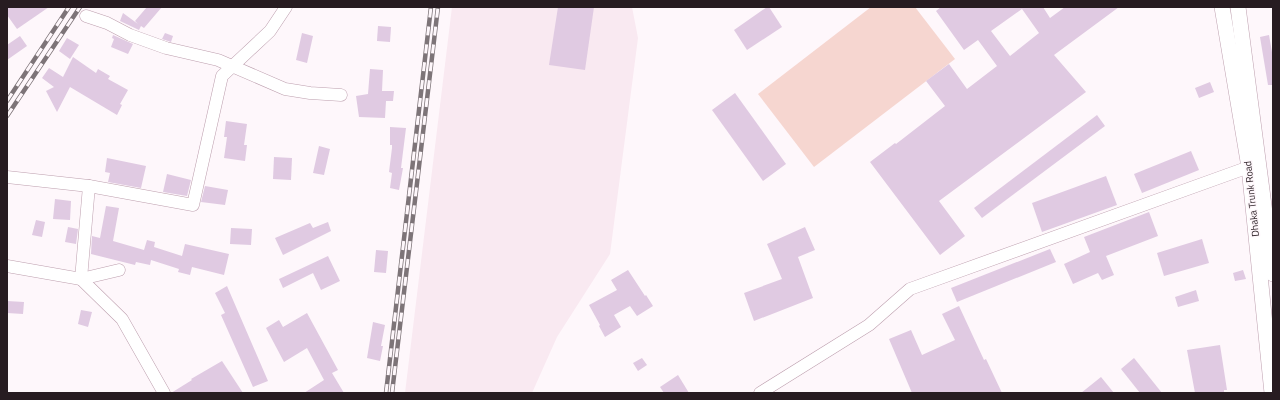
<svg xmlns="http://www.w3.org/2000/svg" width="1280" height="400" viewBox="0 0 1280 400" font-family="'Titillium Web',sans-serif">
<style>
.built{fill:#f9e9f1}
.green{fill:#f6d6d0}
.building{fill:#e0cae2;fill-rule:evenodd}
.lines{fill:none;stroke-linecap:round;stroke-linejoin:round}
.minor-casing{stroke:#bd9fae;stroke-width:13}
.major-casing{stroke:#bd9fae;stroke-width:16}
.minor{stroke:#fff;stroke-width:12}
.major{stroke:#fff;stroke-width:15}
.rail-casing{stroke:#7d7478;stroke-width:4.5}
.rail{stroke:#fef7fb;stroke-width:3;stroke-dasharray:9;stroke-linecap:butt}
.labels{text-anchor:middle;stroke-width:3;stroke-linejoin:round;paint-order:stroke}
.street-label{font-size:10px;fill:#271c21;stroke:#fef7fb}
</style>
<rect width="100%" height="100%" fill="#fef7fb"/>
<polygon class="built" points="452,7 632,7 638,38 610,254 557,337 532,393 405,393"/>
<polygon class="green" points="871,7 915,7 955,59 814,167 758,94"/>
<g class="building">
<polygon points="7,7 49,7 17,29 7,15"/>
<polygon points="147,7 162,7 144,28 141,26 139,30 120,21 123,13 138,24 135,21"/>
<polygon points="558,7 594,7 585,70 549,65"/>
<polygon points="767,7 769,7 782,27 747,50 734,30"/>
<path d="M941,7H1043L1050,18L1065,7H1119L1054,55L1086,92L939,201L965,236L940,255L870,162L895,143L896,144L945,106L926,81L949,64L967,89L997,66L978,40L964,50L936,11ZM1022,9L1039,33L1010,56L991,31Z"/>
<polygon points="378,26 391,27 390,42 377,41"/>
<polygon points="165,33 173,36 171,42 162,39"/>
<polygon points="302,33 313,36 307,63 296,60"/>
<polygon points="113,35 133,44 128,54 111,47 114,39 112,38"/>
<polygon points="1269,35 1273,58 1273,85 1268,85 1260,37"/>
<polygon points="20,36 27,46 7,60 7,45"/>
<polygon points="67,38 79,45 70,59 59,51"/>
<polygon points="73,57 96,73 98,69 110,76 108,79 128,90 120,104 122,105 117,115 70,87 57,112 46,91 54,87 42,78 49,68 63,77"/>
<polygon points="370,69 383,70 382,91 394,91 393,101 386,101 385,118 359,117 356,96 368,94"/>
<polygon points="1210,82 1214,92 1199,98 1195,88"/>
<polygon points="735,93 786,164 763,181 712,110"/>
<polygon points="1097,115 1105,126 982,218 974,208"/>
<polygon points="226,121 247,124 244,145 247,145 245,161 224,158 227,137 224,137"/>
<polygon points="390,127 406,128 401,168 403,168 399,190 390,188 392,173 389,172 392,148 392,145 390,145"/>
<polygon points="319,146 330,149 324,175 313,173"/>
<polygon points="1191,151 1199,170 1142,193 1134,174"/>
<polygon points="274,157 292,158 291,180 273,179"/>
<polygon points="107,158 146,166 141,188 108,182 110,173 105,172"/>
<polygon points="167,174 191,180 187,196 163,192"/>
<polygon points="1106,176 1117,205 1042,232 1032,203"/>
<polygon points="205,186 228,190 225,205 201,202"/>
<polygon points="55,199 71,201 70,220 53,219"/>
<polygon points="106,206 119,208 113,241 144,250 147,240 155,242 154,247 182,256 185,244 229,254 224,275 192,267 190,275 178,272 179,269 151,260 150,265 136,262 135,265 91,254 92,236 100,238"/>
<polygon points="1149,212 1158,236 1106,256 1114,275 1102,280 1098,273 1073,284 1064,264 1090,252 1084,237"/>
<polygon points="36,220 45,222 42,237 32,235"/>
<polygon points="328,222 331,231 283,255 275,238 310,223 313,228"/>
<polygon points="68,227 78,229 76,244 65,242"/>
<polygon points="805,227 815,250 798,257 813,298 754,321 744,293 782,279 767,244"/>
<polygon points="231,228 252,229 251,245 230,244"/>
<polygon points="1202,239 1209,263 1164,276 1157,253"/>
<polygon points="1050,249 1056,262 957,302 951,288"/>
<polygon points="376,250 388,251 386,273 374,272"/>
<polygon points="328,256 340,281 321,290 313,273 283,288 279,279"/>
<polygon points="628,270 645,296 646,295 653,306 637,316 630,306 614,315 621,327 605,337 599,326 600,325 589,305 617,290 611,280"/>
<polygon points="1243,270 1246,279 1235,281 1233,273"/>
<polygon points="227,286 268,381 253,387 221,315 225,313 215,293"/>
<polygon points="1196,290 1199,301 1178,307 1175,297"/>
<polygon points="7,301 24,302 23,314 7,313"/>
<polygon points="959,306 984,360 986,359 1002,393 912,393 889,339 911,330 922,355 955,340 942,314"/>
<polygon points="81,310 92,312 88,327 78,324"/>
<polygon points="307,313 338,370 332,373 344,393 304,393 324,380 307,348 284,362 266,328 279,320 283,327"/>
<polygon points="373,322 385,325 381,346 383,346 380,361 367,358"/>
<polygon points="1220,345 1227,390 1224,390 1224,393 1195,393 1187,350"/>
<polygon points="642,358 647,365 638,371 633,363"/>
<polygon points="1134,358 1162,393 1140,393 1121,369"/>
<polygon points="222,361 243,393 171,393 192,380 191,379"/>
<polygon points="678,375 689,393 664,393 660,387"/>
<polygon points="1101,377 1114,393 1081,393"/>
</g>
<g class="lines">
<g class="minor-casing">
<g id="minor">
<polyline points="86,16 107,23 130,35 166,48 218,60 285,89 310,93 341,95"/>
<polyline points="7,177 89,186"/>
<polyline points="7,266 81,279 119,270"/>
<polyline points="164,393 122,319 81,279 89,186 193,205 222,76 270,31 286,7"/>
<polyline points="760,393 869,325 910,289 1249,167"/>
</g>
</g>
<g class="major-casing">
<g id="major">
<polyline points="1222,7 1249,167 1272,393"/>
<polyline points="1238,7 1273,274"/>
</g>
</g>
<use href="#minor" class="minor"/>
<use href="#major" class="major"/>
<g class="rail-casing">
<g id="rail">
<polyline points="7,101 69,7"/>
<polyline points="7,116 80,7"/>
<polyline points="386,393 431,7"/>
<polyline points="392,393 438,7"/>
</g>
</g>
<use href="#rail" class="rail"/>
</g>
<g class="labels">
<g class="street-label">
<text transform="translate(1251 199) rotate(-96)" y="4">Dhaka Trunk Road</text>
</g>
</g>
<rect width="1280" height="400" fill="none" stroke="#271c21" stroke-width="16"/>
</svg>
